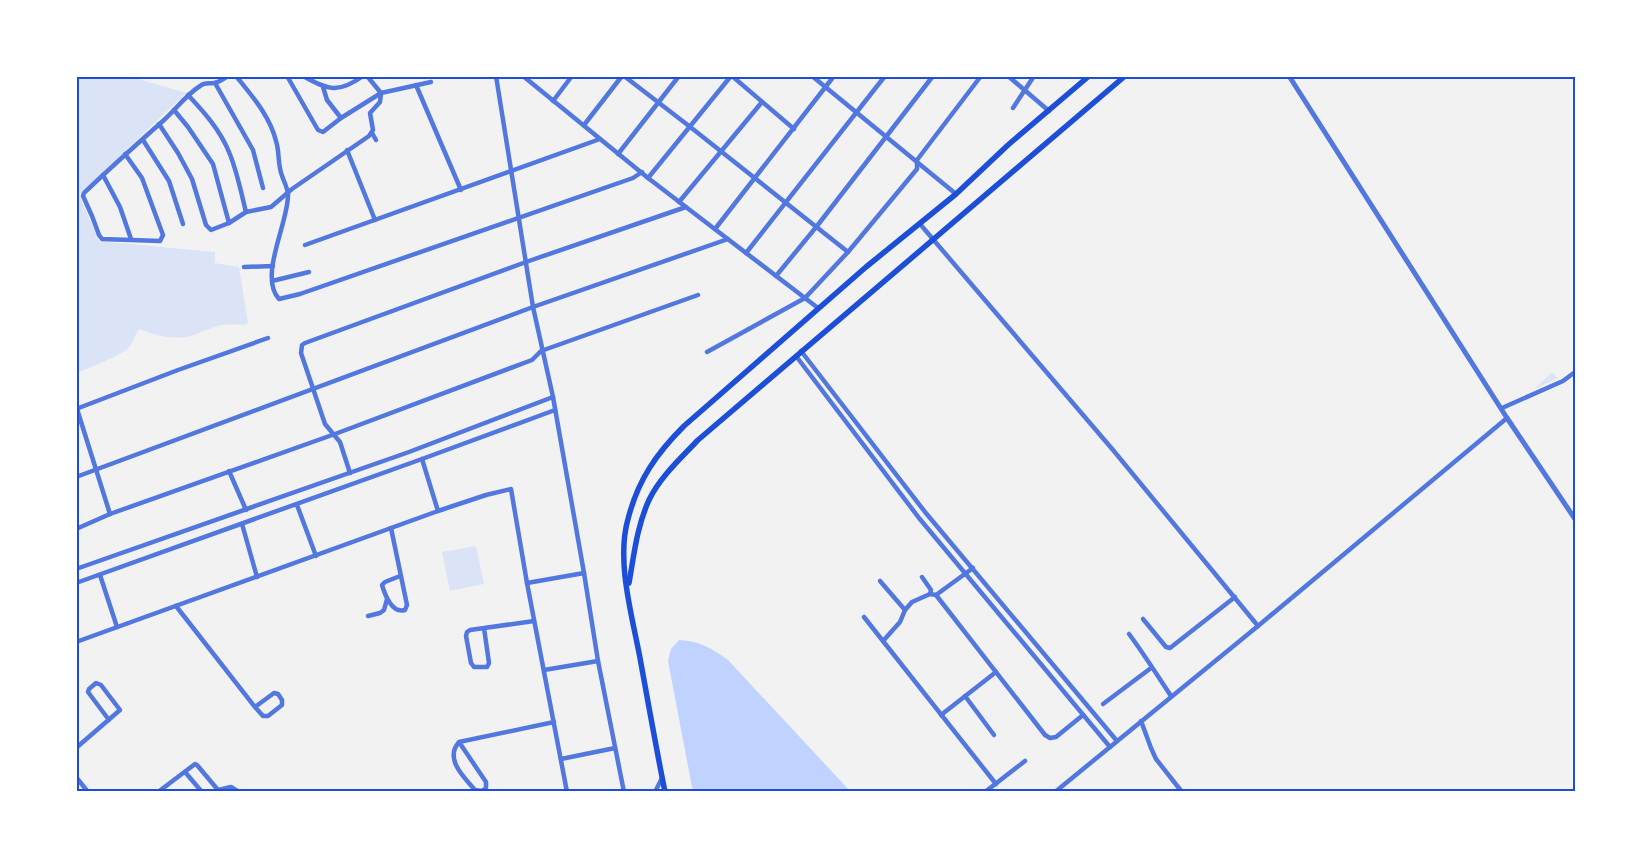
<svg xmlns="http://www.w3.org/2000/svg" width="1651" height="868" viewBox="0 0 1651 868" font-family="'Zilla Slab',serif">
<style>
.green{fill:#dbe4f7}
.water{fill:#bfd3fe}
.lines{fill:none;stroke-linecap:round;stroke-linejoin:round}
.minor{stroke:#5277de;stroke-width:4.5}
.tertiary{stroke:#5277de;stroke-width:5}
.secondary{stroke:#1d4ed8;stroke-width:5.5}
.neatline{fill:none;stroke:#1d4ed8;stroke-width:2}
</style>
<rect width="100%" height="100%" fill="#f2f2f2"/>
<g class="green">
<path d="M76,76H129L186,93L79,195L99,241L215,252V263L239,267L248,323L244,325C218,322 214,328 191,336C176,340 154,336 140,329C133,336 135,339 130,346C124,355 88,368 76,373Z"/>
<polygon points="1552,372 1558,378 1534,389"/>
<polygon points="476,546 484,584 450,591 442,552"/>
</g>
<path class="water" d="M679,640C699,641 712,648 728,660L851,792H693L668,661L671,649Z"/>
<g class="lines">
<g class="minor">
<path d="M236,76C252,96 270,116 276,141C279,150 278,159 280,168C281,177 287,185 288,194C289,222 258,276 279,299L300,294L633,178L642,172"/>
<polyline points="287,76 318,130 323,132 341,118 381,93 431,82"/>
<path d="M303,76C328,90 338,94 363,76"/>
<polyline points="367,76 381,93"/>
<polyline points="496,76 533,307 553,397 584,573 598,661 624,792"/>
<polyline points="523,76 648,178 818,308"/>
<polyline points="624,76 689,126 848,252"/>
<polyline points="732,76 794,129"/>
<polyline points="812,76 956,194"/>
<polyline points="1008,76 1049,111"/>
<polyline points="215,83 253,150 263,188"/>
<polyline points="416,85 461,190"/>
<polyline points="323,87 327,100 341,118"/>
<path d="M188,95C204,112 220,130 229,152C237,171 241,192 246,212"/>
<polyline points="553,101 572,76"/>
<polyline points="1013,108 1034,76"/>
<polyline points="174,110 188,127 213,164 229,223"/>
<polyline points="159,124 178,153 192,179 206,225 211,230 229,223 246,212 271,207 292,189 369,136 373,130 370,113 380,102 381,93"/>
<polyline points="584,125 622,76"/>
<polyline points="372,133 376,140"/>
<polyline points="143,140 169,181 183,224"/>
<polyline points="347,150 375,220"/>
<path d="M125,154L142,178L163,235L160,241L102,239L99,235L92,216L83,196L84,193C110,168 137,144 164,120C176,109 186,95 200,86C205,82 208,84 214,83C219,82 224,79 228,76"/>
<polyline points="618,154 679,76"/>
<polyline points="103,175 120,207 131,239"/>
<polyline points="648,178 731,76"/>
<polyline points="679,202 762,102"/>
<polyline points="920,224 1113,450 1258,626"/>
<polyline points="715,229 834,76"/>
<polyline points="305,245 600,139"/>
<polyline points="746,253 885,76"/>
<polyline points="244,267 273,266"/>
<polyline points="776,276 817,226 933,76"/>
<polyline points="272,281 309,272"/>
<polyline points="801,351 925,512 1117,741"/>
<polyline points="707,352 805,298 848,252 917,169 917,160 981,76"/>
<polyline points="796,356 919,518 1110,747"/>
<polyline points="1502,408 1563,381 1575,372"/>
<polyline points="76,409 178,370 268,338"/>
<polyline points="77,409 110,514"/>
<polyline points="422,459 438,511"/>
<polyline points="229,471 246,510"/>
<polyline points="350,473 340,442 325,424 301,353 302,345 305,343 526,262 686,207"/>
<polyline points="76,477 533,307 728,239"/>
<polyline points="297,505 316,556"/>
<polyline points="242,524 257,577"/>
<path d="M391,528L407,605L405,610C392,614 385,595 382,585L385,582L400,576"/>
<polyline points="76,529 110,514 335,434 532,360 541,351 698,295"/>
<polyline points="76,569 409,452 553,397"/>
<polyline points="100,575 117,627"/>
<polyline points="922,577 931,590 930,594 936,595 1045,735 1050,738 1056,737 1083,715"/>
<polyline points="880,581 905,610 900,622 883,641"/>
<polyline points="76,583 422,459 555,410"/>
<polyline points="527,583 584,573"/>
<polyline points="936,595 973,568"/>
<polyline points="176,606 255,707 263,716 268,716 282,705 282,700 278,694 274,693 255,707"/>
<polyline points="905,610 912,602 930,594"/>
<polyline points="368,616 380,613 384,610 387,599"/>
<polyline points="864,617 996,784"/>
<polyline points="1143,619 1166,647 1170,648 1235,597"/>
<polyline points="484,628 489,663 487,667 474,667 471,663 466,636 467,632 470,630 534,621"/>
<path d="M1129,634C1144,654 1157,675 1171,696"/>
<polyline points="76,642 438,511 486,495 511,489 527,583 567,792"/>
<polyline points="544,670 598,661"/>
<polyline points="965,696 994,735"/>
<polyline points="1103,704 1151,668"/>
<polyline points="941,715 996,672"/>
<polyline points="1141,721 1151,748 1156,759 1182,792"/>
<path d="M459,742L486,782V788L482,791L475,790C464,777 444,759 459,742L554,722"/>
<polyline points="76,748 120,710 101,685 96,683 89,689 88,692 109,720"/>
<polyline points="561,759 615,748"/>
<polyline points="185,772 202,792"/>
<polyline points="76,777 88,792"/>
<polyline points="218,790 231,787 239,792"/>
<polyline points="158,792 195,764 197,765 218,790"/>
<polyline points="655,792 662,778"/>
<polyline points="985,792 1025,761"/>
<polyline points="1055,792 1258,626 1507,418"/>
</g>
<polyline class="tertiary" points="1289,76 1507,418 1575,519"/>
<g class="secondary">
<path d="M629,583C634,555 637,526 649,500C660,477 681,458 698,440L1125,76"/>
<path d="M665,792C656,747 648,702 640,658C632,615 616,561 628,519C638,480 656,454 684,426L866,267L956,194L1008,145L1089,76"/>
</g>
</g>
<rect width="1651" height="868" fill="none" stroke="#ffffff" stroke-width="155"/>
<rect x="78" y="78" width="1496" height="712" class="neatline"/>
</svg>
